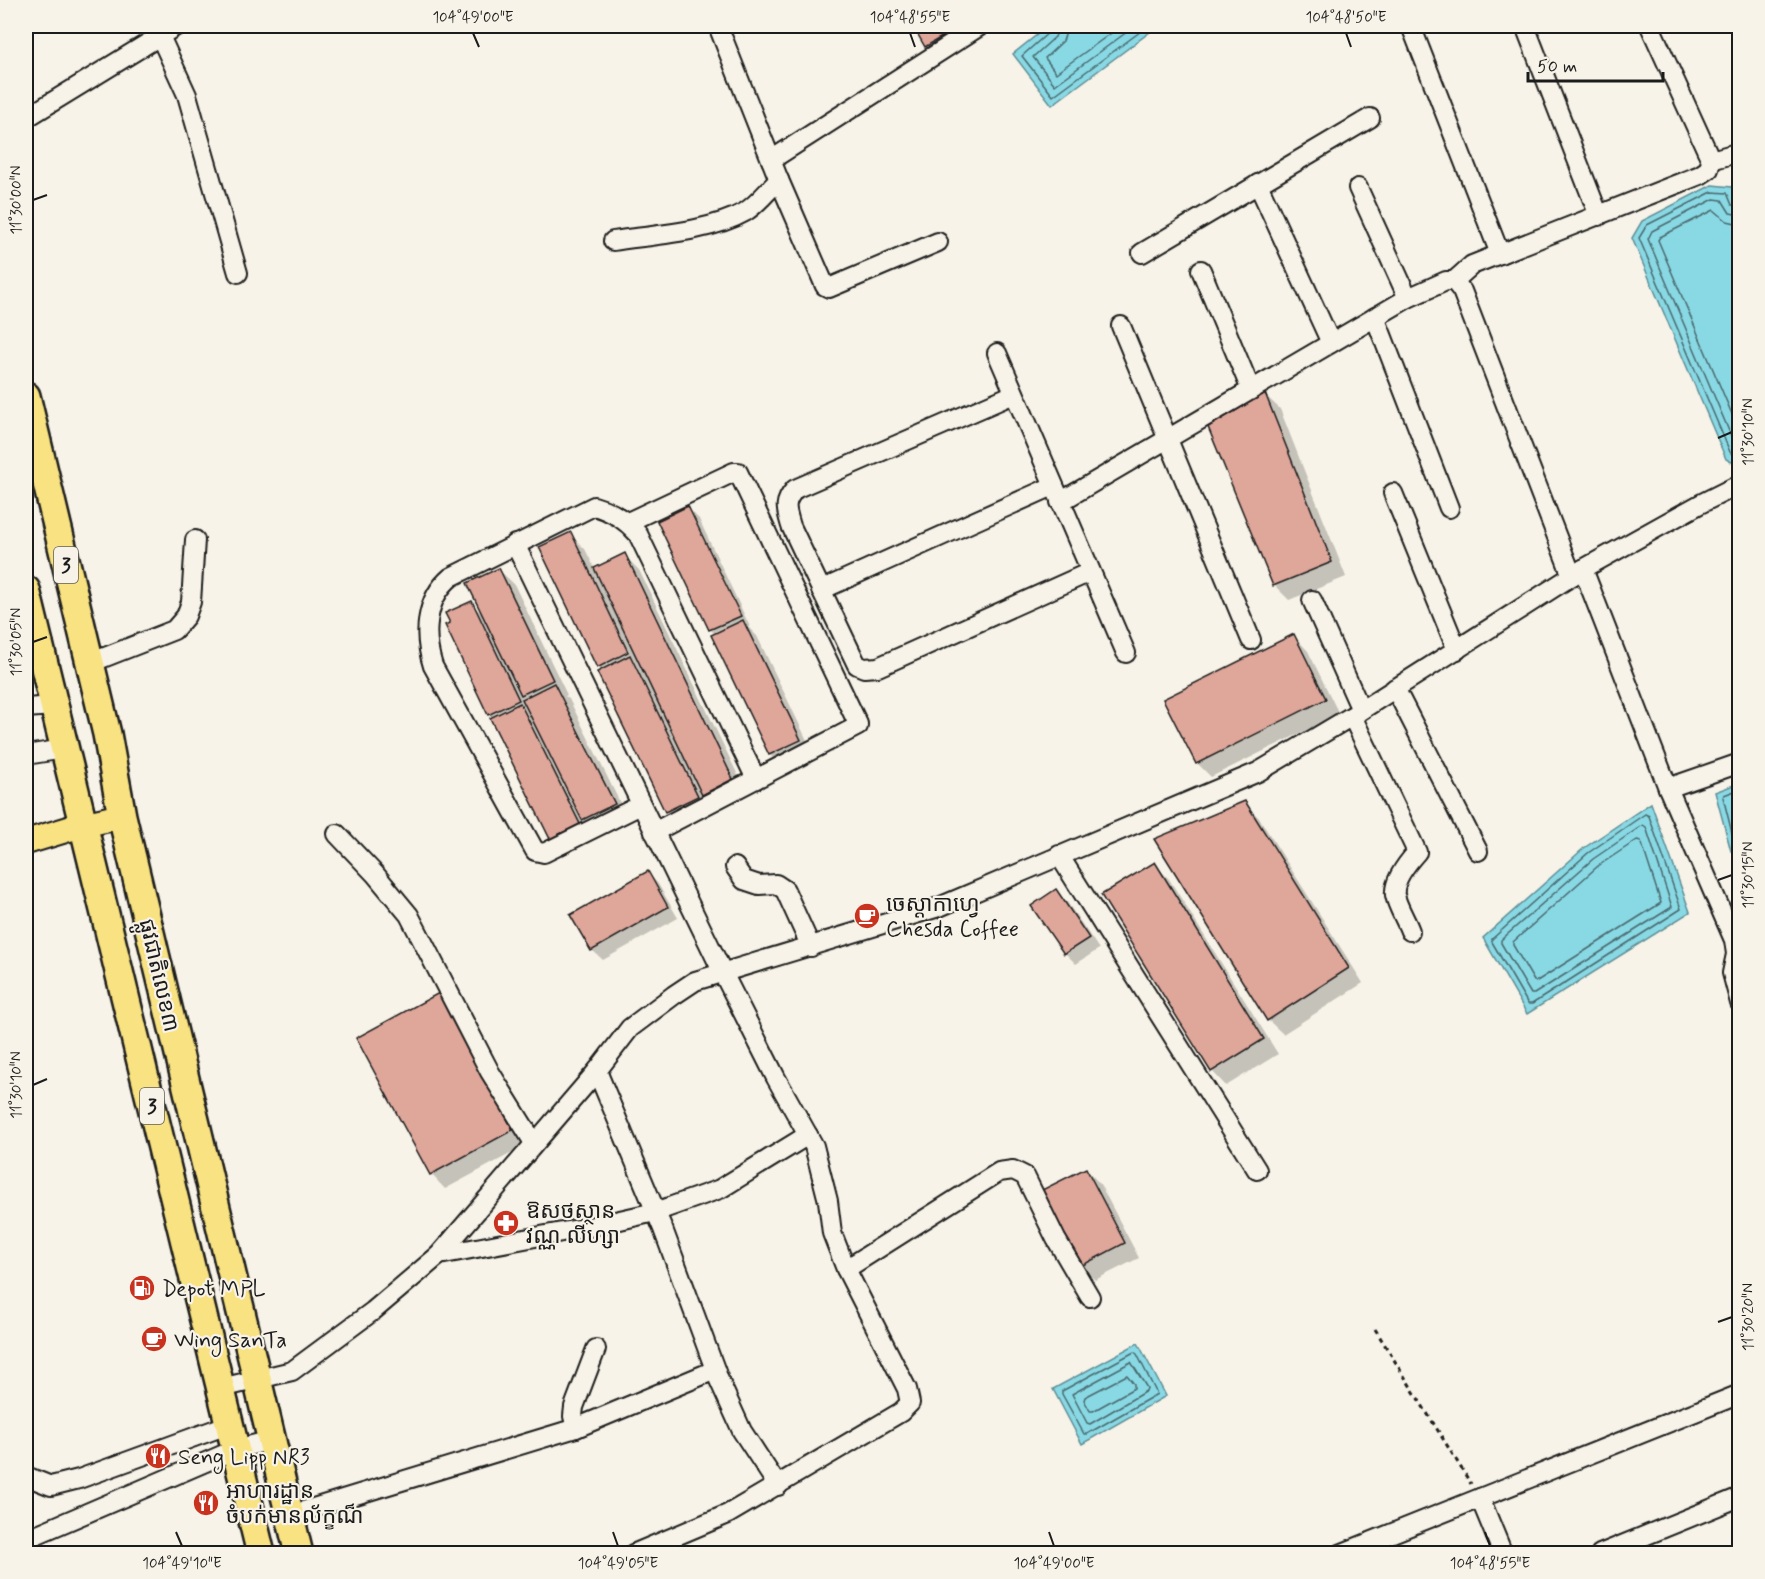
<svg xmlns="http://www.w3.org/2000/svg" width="1765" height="1579" viewBox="0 0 1765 1579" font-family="Mynerve,'Noto Sans Khmer',sans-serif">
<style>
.water{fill:#89d9e5;stroke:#5d8d95;stroke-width:1.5}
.shadow{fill:#0003}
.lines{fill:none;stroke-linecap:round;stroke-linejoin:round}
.shore{stroke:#48686c;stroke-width:1.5}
.building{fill:#dfa69a;stroke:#1c1c1c;stroke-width:1.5}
.minor-casing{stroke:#1c1c1c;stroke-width:22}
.major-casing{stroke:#1c1c1c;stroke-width:28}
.highway-casing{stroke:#1c1c1c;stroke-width:32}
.path{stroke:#1c1c1c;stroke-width:3;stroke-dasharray:4.5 4.5;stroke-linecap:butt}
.minor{stroke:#f7f3e8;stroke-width:18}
.major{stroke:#f8e281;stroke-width:24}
.highway{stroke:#f8e281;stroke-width:27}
.ticks{fill:none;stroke:#1c1c1c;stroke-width:2}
.labels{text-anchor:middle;stroke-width:4.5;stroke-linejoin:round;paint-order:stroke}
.shield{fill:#f7f3e8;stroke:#5e5c59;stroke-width:1.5}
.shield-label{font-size:21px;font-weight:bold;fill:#1c1c1c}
.poi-label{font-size:22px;fill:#1c1c1c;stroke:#f7f3e8;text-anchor:start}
.street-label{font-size:22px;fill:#1c1c1c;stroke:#f7f3e8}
.neatline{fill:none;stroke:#1c1c1c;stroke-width:2}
.ticks-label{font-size:15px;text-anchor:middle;fill:#1c1c1c}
</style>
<rect width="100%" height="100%" fill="#f7f3e8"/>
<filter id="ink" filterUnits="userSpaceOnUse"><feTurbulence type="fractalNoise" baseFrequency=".0167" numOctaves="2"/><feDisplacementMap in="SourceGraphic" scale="12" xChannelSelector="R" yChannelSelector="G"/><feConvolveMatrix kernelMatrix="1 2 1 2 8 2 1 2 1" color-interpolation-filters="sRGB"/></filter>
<g filter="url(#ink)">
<g class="water">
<polygon points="1048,26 1158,26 1052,105 1013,54"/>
<polygon points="1712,185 1732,187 1739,208 1740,458 1731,462 1726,459 1632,238 1642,221"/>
<polygon points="1739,783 1739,849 1731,851 1715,792"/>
<polygon points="1651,803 1690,912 1527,1014 1483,938 1584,848"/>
<polygon points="1138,1343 1166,1396 1082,1444 1053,1389"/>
</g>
<g class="shadow">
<polygon points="914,26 998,26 941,60 927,46"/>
<polygon points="1265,395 1280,409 1346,577 1289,600 1274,585 1210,428"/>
<polygon points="688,508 699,519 750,627 748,627 757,636 814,755 785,769 770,755 713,636 716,635 711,630 659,522"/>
<polygon points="570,534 585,549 595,569 624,555 639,570 747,794 718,808 705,795 712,811 681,826 666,811 602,671 598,667"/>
<polygon points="499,570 514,584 567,695 565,696 569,699 628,819 598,834 585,821 593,839 566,852 551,838 493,718 489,714 452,624 471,603 483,615"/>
<polygon points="1294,636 1308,651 1339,714 1211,777 1197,763"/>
<polygon points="1245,803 1259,818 1363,983 1283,1034 1268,1020"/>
<polygon points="1154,864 1169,879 1278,1054 1226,1086 1212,1071"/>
<polygon points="648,873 658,884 678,918 603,960 592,950"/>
<polygon points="1056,891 1067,902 1099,949 1076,964 1065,953 1033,906"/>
<polygon points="439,995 454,1010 527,1145 445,1189 431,1174"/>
<polygon points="1086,1169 1100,1184 1139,1258 1095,1280 1080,1266"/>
</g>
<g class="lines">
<g class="shore">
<polyline points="1051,26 1049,32 1022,56 1053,96 1148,26"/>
<polyline points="1059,26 1055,37 1033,57 1055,85 1135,26"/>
<polyline points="1068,26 1063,41 1045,58 1056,73 1121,26"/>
<polyline points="1740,207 1732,205 1727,193 1712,192 1647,225 1639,238 1730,452 1732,454 1740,453"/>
<polyline points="1740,215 1730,213 1722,200 1714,199 1652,231 1648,239 1734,443 1740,445"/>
<polyline points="1740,224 1727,221 1714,210 1660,237 1658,240 1740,433"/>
<polyline points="1740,789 1724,795 1723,797 1734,841 1740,843"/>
<polygon points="1645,814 1649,816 1681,909 1532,1004 1528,1004 1492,942 1492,939 1588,853"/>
<polygon points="1643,825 1646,827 1672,907 1534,994 1531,994 1501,943 1501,940 1593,859"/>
<polygon points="1637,840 1641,841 1661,903 1537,981 1534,981 1513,945 1513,942 1598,866"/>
<polygon points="1134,1352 1137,1354 1157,1394 1087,1434 1084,1434 1062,1394 1062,1391"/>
<polygon points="1131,1362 1147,1388 1146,1391 1090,1424 1087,1423 1072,1394"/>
<polygon points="1127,1375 1134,1384 1134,1388 1093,1411 1090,1411 1084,1400 1085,1397"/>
</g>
</g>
<g class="building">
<polygon points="913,26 960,26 925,47"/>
<polygon points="1265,393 1332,562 1273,586 1208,427"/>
<polygon points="688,506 741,616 709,630 657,521"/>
<polygon points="571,532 628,652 597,668 539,547"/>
<polygon points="625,553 733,779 702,795 594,568"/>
<polygon points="499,568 553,680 521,695 467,583"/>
<polygon points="472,601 519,700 488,715 445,625 450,623 445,613"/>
<polygon points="743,620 801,740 769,755 711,635"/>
<polygon points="1294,634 1326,699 1196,764 1163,699"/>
<polygon points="630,655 698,796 665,812 597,672"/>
<polygon points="554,683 615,804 582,820 522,699"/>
<polygon points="520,703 580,824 550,839 490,718"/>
<polygon points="1245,801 1349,968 1267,1021 1154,839"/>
<polygon points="1155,862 1264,1039 1211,1072 1101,895"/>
<polygon points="648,871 668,907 591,951 570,915"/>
<polygon points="1056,889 1089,938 1064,954 1031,906"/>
<polygon points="439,993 513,1130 430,1175 356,1038"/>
<polygon points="1086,1168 1125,1243 1079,1267 1040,1191"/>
</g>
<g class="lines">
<g class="minor-casing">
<g id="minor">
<polyline points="718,26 779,180 825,286 829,288 938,242"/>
<polyline points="1411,26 1500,254"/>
<polyline points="1525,26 1599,216"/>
<polyline points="160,36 187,95 238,273"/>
<polyline points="26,118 176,26"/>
<polyline points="771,160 980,26"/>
<polyline points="1711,160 1740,152"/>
<polyline points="1258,184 1331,343"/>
<polyline points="1358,188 1408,298"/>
<path d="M613,241C652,235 710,232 745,212C758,204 768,190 779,180"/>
<polyline points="1142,253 1370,118"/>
<polyline points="1201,270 1251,390"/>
<polyline points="1454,281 1462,291 1572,576"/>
<polyline points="1375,317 1449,508"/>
<polyline points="1121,326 1251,640"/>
<polyline points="997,353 1126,653"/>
<path d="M1014,394L795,489C783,503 786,509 791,526L857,665L864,668L878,667L1090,572"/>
<polyline points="1393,493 1457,650"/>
<polyline points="1060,502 1408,298 1446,281 1454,281 1472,265 1700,175 1709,169 1711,160 1650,26"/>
<polyline points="628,522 734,472 738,472 858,724 858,726 654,832"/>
<polyline points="515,544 723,973 776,1078 814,1146 828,1201 832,1233 846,1269 907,1389 910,1403 901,1412 728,1514 633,1554"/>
<polyline points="1583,569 1668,788 1734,940 1736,954 1732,973 1740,1003"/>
<polyline points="821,590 1053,486"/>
<polyline points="1312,600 1361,710"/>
<polyline points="90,663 174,630 186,616 191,602 195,540"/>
<polyline points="1395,688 1478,851"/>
<polyline points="26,708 53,706"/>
<path d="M1352,716L1417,852C1408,862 1393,880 1395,895C1397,906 1406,920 1410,931"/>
<polyline points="26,755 64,749"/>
<polyline points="1668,788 1740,763"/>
<path d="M641,805L544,853L535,851L433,666C423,635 425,599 451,577L594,506C612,511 626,520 638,534L756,779"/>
<polyline points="337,834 375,874 409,915 490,1072 534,1143"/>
<polyline points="1059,855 1257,1170"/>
<polyline points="735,867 744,880 759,885 776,884 785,890 811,947"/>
<polyline points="597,1071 663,1229 719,1380 742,1431 778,1486"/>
<polyline points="439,1255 589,1227 655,1212 720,1189 808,1135"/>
<polyline points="846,1269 999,1172 1013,1170 1025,1176 1056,1239 1090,1297"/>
<polyline points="221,1388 292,1371 373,1311 439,1255 597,1071 630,1028 674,995 695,981 939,907 1258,772 1352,716 1583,569 1700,504 1740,484"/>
<polyline points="576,1428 573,1416 574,1407 596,1349"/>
<polyline points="26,1476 51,1486 79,1479 230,1424"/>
<polyline points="1480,1498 1503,1554"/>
<polyline points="290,1515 576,1428 715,1370"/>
<polyline points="26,1539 236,1449 272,1440"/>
<polyline points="1340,1554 1740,1394"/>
<polyline points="1600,1554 1740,1497"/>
</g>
</g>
<g class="major-casing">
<polyline id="major" points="26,842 82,825 122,816"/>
</g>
<g class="highway-casing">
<g id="highway">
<polyline points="26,396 107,734 122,816 299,1554"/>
<polyline points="26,590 261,1554"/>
</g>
</g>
<polyline class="path" points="1375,1329 1471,1484"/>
<use href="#minor" class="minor"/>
<use href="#major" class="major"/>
<use href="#highway" class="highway"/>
</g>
</g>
<path class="ticks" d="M473,33L479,47M910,33L915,47M1346,33L1351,47M33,200L47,195M1718,438L1732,432M33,642L47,637M1718,880L1732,875M33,1085L47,1079M1718,1322L1732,1317M176,1532L182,1546M613,1532L618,1546M1049,1532L1054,1546M1485,1532L1490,1546"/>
<defs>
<g id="cafe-disc" transform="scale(1.35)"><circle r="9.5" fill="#c8321e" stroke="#f7f3e8"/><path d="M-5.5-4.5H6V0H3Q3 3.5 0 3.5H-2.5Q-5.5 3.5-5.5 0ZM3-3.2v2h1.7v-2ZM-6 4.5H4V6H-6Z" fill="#fff"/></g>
<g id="pharmacy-disc" transform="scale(1.35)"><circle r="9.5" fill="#c8321e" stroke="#f7f3e8"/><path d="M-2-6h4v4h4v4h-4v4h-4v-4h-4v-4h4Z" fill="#fff"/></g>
<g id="fuel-disc" transform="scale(1.35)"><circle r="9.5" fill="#c8321e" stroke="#f7f3e8"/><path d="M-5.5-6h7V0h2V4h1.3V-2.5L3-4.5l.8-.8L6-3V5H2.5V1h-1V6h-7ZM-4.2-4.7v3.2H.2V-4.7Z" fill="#fff"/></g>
<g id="restaurant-disc" transform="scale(1.35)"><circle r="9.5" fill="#c8321e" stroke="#f7f3e8"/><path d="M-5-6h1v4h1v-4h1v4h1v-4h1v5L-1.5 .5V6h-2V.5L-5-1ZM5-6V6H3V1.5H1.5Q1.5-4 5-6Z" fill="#fff"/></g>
</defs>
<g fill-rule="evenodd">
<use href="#cafe-disc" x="867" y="916"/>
<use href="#pharmacy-disc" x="506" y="1223"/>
<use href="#fuel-disc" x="142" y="1288"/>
<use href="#cafe-disc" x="154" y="1339"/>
<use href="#restaurant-disc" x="158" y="1456"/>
<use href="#restaurant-disc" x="206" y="1503"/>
</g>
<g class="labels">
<g class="shield">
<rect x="54" y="547" width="24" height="36" rx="4.5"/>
<rect x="140" y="1088" width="24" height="36" rx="4.5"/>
</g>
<g class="shield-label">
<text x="66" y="572">3</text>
<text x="152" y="1113">3</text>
</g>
<g class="poi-label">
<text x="886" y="911">ចេស្ដាកាហ្វេ<tspan x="886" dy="25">Chesda Coffee</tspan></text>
<text x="526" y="1218">ឱសថស្ថាន<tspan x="526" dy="25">វណ្ណ លីហ្សា</tspan></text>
<text x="162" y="1296">Depot MPL</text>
<text x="174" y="1347">Wing SanTa</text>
<text x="178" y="1464">Seng Lipp NR3</text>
<text x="226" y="1498">អាហារដ្ឋាន<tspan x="226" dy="25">ចំបក់មានល័ក្ខណ៏</tspan></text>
</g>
<g class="street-label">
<text transform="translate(160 975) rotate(77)" y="8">ផ្លូវជាតិលេខ៣</text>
</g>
</g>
<rect width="1765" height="1579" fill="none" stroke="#f7f3e8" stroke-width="66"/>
<path d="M1528 72v9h135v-9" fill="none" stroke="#1c1c1c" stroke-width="3"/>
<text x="1537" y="72" font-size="18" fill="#1c1c1c" stroke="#f7f3e8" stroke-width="4.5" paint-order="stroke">50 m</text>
<rect x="33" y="33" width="1699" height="1513" class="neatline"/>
<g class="ticks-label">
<text x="473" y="22">104°49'00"E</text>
<text x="910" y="22">104°48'55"E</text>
<text x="1346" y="22">104°48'50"E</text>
<text transform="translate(16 200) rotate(-90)" y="5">11°30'00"N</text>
<text transform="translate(1748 432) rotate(-90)" y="5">11°30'10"N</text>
<text transform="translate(16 642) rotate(-90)" y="5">11°30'05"N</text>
<text transform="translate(1748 875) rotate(-90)" y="5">11°30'15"N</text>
<text transform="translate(16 1085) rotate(-90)" y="5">11°30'10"N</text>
<text transform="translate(1748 1317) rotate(-90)" y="5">11°30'20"N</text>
<text x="182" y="1568">104°49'10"E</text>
<text x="618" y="1568">104°49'05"E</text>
<text x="1054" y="1568">104°49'00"E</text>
<text x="1490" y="1568">104°48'55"E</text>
</g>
</svg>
